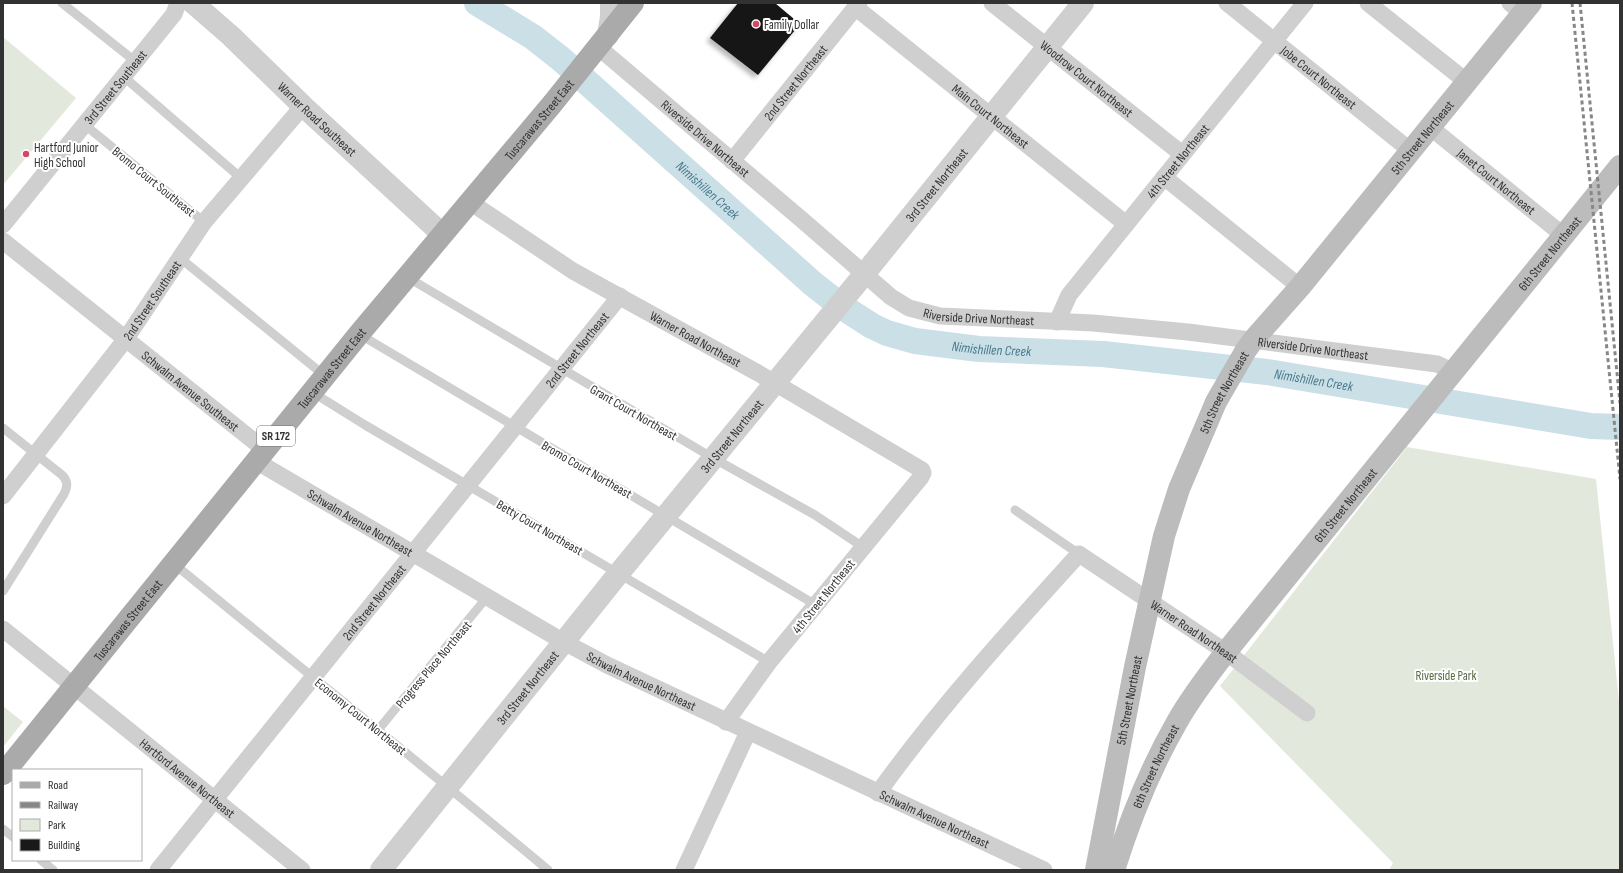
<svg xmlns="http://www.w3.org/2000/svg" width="1623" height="873" viewBox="0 0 1623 873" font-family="'Sofia Sans Condensed',sans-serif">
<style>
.green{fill:#e3e8dc}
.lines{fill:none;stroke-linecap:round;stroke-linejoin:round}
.river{stroke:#cbdfe7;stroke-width:26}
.building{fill:#191919;filter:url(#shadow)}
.service{stroke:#cfcfcf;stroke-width:9}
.minor{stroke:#cfcfcf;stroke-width:17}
.tertiary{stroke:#cfcfcf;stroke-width:22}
.secondary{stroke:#bcbcbc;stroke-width:22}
.primary{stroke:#aaa;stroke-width:22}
.rail{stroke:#878787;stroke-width:3;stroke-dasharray:4 3;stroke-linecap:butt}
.poi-dot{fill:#d54863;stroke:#fff;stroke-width:1.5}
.labels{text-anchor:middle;stroke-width:4;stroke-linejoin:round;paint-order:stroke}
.shield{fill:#fff;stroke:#707070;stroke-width:1}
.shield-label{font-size:12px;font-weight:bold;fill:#323232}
.poi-label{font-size:13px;fill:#323232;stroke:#fff;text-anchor:start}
.street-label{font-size:13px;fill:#323232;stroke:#fff}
.park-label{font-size:13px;fill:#5a6a43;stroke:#fff}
.water-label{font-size:14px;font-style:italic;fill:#477a8d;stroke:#fff}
</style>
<defs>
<filter id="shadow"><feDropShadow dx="-3.5" dy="3.5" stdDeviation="2" flood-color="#0004"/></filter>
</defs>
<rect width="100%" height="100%" fill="#fff"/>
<g class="green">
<polygon points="3,37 76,98 3,185"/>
<polygon points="1407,447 1596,479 1620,711 1620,870 1389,870 1393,863 1220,686"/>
<polygon points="3,706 23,722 3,747"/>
</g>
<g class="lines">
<path class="river" id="s1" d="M477,3L533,37L561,59L812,283L841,306L872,326L887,333L915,341L979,349L1103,354L1267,372L1591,426L1620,427"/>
</g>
<polygon class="building" points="738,3 775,3 800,24 758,75 710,38"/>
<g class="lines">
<g class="service">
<polyline points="62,3 136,62"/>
<polyline points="124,77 241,178"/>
<polyline points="85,125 204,222"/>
<polyline points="180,258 325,376"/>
<polyline points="407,277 713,458 815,515 863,547"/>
<polyline points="359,334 816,605"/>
<polyline points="312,392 365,425 769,662"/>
<path d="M3,428L62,475C68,481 68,486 64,494L3,591"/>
<polyline points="1015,510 1079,554"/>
<path d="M173,563C298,666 424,766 548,870"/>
<polyline points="378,730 487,597"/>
<polyline points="3,829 13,837"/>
<polyline points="41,860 53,870"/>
</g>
<g class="minor">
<path id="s2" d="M992,3L1182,154"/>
<path id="s3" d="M1227,3L1411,151"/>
<polyline points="1368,3 1467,82"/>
<polyline points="1510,3 1523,14"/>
<path id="s4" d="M855,7L1126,224"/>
<path id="s5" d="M598,47L801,219L891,297L909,308L940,316L1093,323L1188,332L1437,364L1452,371"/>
<path id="s6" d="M1430,127L1563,235"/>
<path id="s7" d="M732,161L859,3"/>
<polyline points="1164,177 1300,287"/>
<path id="s8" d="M470,202L573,271L758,373L922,470L923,473L921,477L769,662L726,722"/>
<path id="s9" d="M3,225L174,14L178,3"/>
<path id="s10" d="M3,241L265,450"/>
<path id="s11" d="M1057,322L1069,295L1305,3"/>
<path id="s12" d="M256,461L564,642L607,665L1044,870"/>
<path id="s13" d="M3,496L125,340L204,222L303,106"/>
<path id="s14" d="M3,629L302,870"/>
<path id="s15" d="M878,793C939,708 1009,631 1079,554L1226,652L1307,713"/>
<path id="s16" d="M158,870L620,296"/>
<polyline points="684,870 748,732"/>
</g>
<g class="tertiary">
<path id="s17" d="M193,3L231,36L303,106L442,234"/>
<polyline points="608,35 611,17 611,3"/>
<path id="s18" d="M381,870L619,573L857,283L1083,3"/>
</g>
<g class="secondary">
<path id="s19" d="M1096,870L1135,667L1164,536L1179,489L1216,402L1246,350L1254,339L1300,287L1531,3"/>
<path id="s20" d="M1114,870C1130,819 1150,769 1177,722C1191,697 1209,674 1226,652L1620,166"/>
</g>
<path class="primary" id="s21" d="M3,774L359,334L553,103L633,3"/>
<g class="rail">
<polyline points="1572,3 1620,479"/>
<polyline points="1580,3 1620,403"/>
</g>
</g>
<g class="poi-dot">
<circle cx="756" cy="24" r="4"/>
<circle cx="26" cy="154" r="4"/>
</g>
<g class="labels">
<rect class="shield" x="257" y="426" width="38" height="20" rx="3"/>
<g class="shield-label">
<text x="276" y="440">SR 172</text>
</g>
<g class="poi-label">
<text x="764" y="29">Family Dollar</text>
<text x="34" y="152">Hartford Junior<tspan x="34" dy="15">High School</tspan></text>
</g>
<g class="street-label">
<text dy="5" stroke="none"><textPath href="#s3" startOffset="118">Jobe Court Northeast</textPath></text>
<text dy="5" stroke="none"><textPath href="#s2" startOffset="121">Woodrow Court Northeast</textPath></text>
<text dy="5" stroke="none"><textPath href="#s7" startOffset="101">2nd Street Northeast</textPath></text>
<text dy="5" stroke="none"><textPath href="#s9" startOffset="178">3rd Street Southeast</textPath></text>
<text dy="5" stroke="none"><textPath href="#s4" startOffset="174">Main Court Northeast</textPath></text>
<text dy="5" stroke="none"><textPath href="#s17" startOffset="170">Warner Road Southeast</textPath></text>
<text dy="5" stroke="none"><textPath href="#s21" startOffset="846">Tuscarawas Street East</textPath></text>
<text dy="5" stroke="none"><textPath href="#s19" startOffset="821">5th Street Northeast</textPath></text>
<text dy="5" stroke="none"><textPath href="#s5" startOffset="141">Riverside Drive Northeast</textPath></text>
<text dy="5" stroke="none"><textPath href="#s11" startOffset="202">4th Street Northeast</textPath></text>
<text transform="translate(154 181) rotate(39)" y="5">Bromo Court Southeast</text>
<text dy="5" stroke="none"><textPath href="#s6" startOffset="86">Janet Court Northeast</textPath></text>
<text dy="5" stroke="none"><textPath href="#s18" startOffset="882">3rd Street Northeast</textPath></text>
<text dy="5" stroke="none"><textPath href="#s20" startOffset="760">6th Street Northeast</textPath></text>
<text dy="5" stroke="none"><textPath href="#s13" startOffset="246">2nd Street Southeast</textPath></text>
<text dy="5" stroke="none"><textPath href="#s5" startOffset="477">Riverside Drive Northeast</textPath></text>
<text dy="5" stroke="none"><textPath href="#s8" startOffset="264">Warner Road Northeast</textPath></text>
<text dy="5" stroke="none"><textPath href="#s5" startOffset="813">Riverside Drive Northeast</textPath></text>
<text dy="5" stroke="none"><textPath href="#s16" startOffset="668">2nd Street Northeast</textPath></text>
<text dy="5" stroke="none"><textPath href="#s21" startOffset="522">Tuscarawas Street East</textPath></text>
<text dy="5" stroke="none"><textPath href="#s10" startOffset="240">Schwalm Avenue Southeast</textPath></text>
<text dy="5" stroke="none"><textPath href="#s19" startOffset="497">5th Street Northeast</textPath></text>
<text transform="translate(634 412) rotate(30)" y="5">Grant Court Northeast</text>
<text dy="5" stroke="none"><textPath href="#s18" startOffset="558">3rd Street Northeast</textPath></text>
<text transform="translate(587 469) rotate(30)" y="5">Bromo Court Northeast</text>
<text dy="5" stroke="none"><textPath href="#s20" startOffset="436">6th Street Northeast</textPath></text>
<text dy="5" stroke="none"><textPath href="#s12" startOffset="121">Schwalm Avenue Northeast</textPath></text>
<text transform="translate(540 527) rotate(30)" y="5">Betty Court Northeast</text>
<text transform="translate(823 596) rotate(-51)" y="5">4th Street Northeast</text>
<text dy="5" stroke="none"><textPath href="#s16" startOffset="344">2nd Street Northeast</textPath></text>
<text dy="5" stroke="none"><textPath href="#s21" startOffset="198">Tuscarawas Street East</textPath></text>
<text dy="5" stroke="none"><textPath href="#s15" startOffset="451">Warner Road Northeast</textPath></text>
<text transform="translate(433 664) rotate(-50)" y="5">Progress Place Northeast</text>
<text dy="5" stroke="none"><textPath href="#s12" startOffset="444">Schwalm Avenue Northeast</textPath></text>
<text dy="5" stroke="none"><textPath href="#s18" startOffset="234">3rd Street Northeast</textPath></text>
<text dy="5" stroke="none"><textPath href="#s19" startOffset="173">5th Street Northeast</textPath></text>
<text transform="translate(361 716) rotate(39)" y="5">Economy Court Northeast</text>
<text dy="5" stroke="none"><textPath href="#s20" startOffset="112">6th Street Northeast</textPath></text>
<text dy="5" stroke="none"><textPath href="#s14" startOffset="237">Hartford Avenue Northeast</textPath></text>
<text dy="5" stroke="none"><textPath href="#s12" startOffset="768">Schwalm Avenue Northeast</textPath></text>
</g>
<g class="park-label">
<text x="1446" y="680">Riverside Park</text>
</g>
<g class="water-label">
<text dy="5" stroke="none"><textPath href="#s1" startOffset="298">Nimishillen Creek</textPath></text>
<text dy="5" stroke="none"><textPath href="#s1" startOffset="634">Nimishillen Creek</textPath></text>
<text dy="5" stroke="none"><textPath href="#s1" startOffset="958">Nimishillen Creek</textPath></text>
</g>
</g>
<rect width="1623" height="873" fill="none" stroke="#323232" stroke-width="8"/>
<rect x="12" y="769" width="130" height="92" fill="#ffffff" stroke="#adadad"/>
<rect x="20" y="782" width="20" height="6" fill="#aaaaaa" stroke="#adadad"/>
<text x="48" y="789" font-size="12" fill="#323232">Road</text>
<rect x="20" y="802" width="20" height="6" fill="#878787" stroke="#adadad"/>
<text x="48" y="809" font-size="12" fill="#323232">Railway</text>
<rect x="20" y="819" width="20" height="12" fill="#e3e8dc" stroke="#adadad"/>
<text x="48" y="829" font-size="12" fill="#323232">Park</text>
<rect x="20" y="839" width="20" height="12" fill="#191919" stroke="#adadad"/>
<text x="48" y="849" font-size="12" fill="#323232">Building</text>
</svg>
